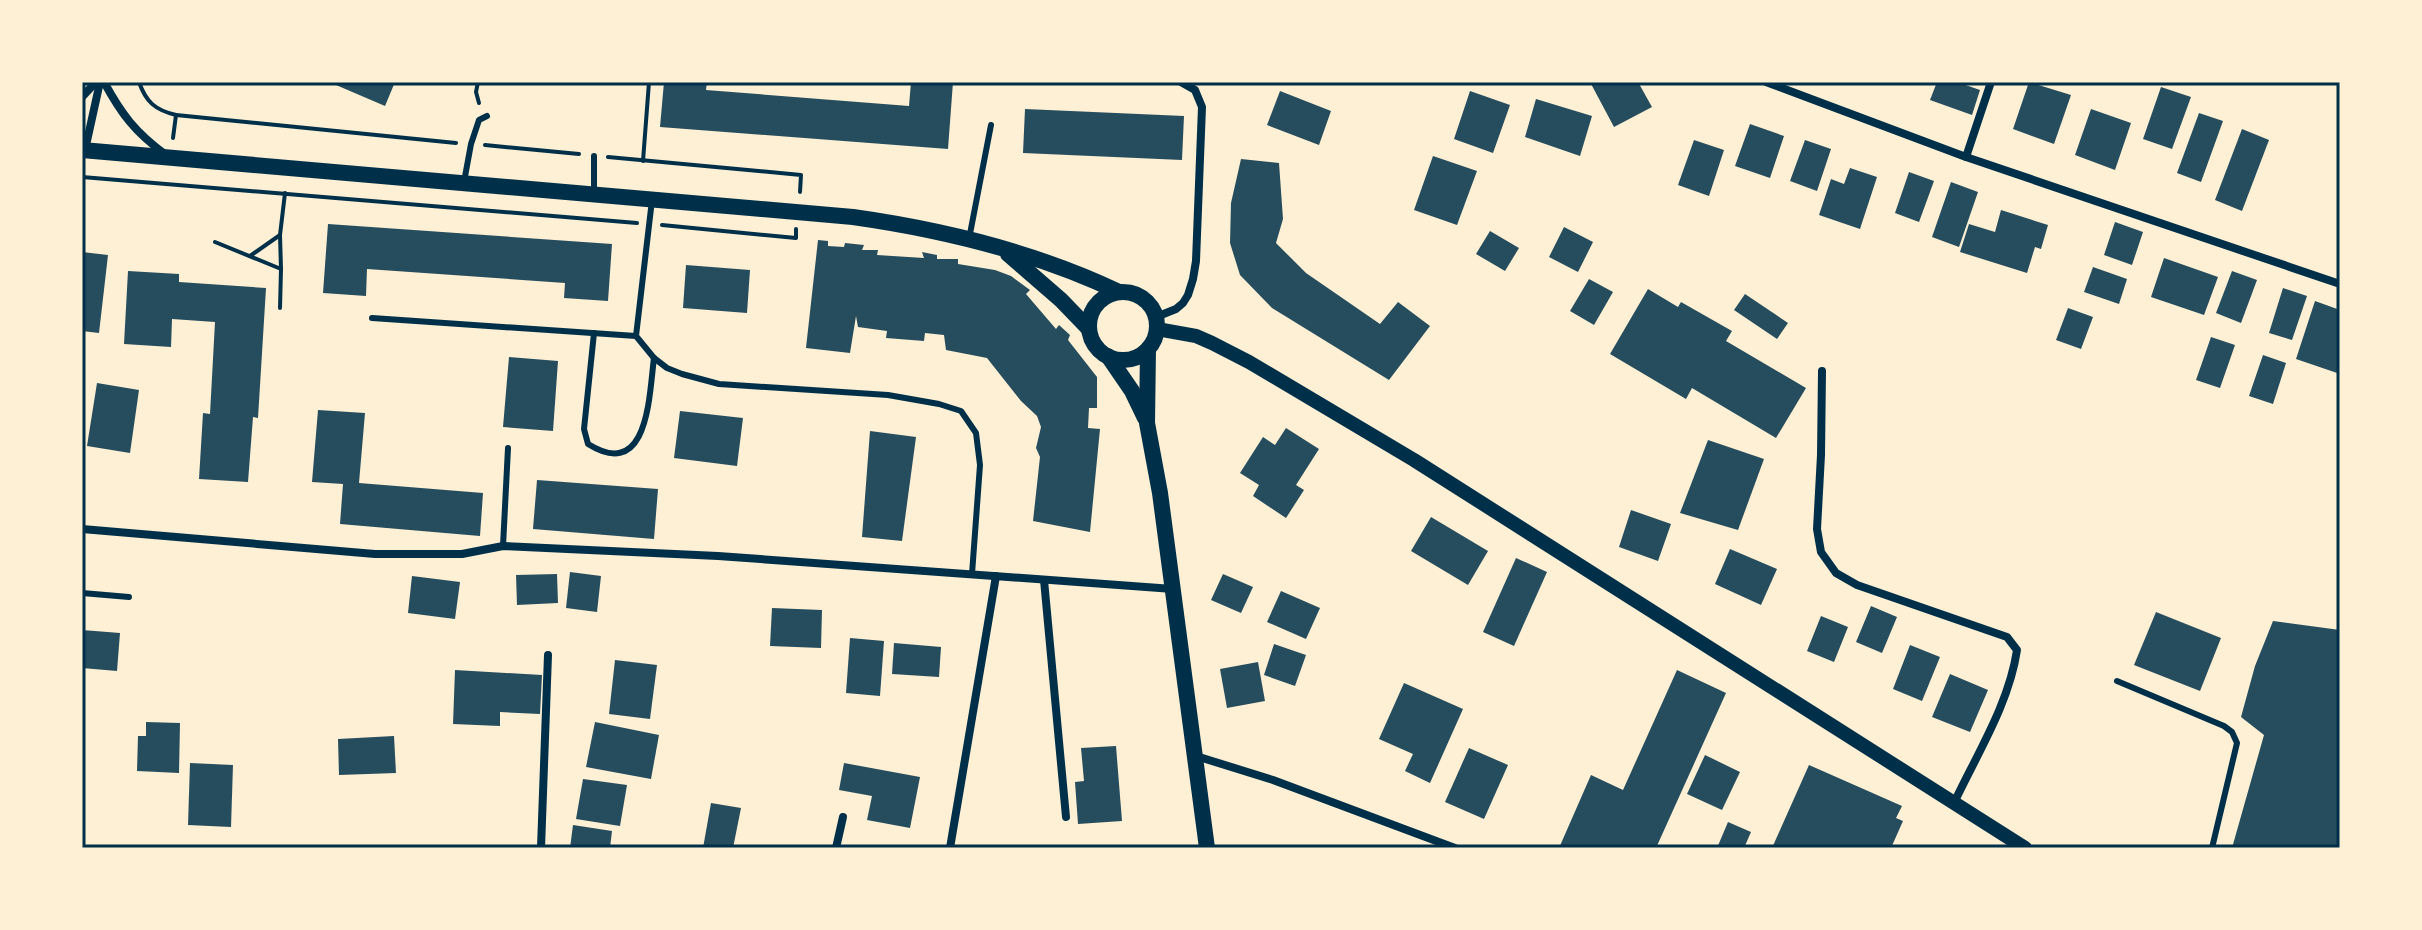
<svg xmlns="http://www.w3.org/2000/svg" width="2422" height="930" viewBox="0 0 2422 930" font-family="'Nunito Sans',sans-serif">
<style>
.building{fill:#264d5e}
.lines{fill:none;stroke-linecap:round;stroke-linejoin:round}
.path{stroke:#003049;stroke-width:4}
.service{stroke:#003049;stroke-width:6}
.minor{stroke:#003049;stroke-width:8}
.tertiary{stroke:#003049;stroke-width:14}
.secondary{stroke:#003049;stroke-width:16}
.neatline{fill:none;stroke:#003049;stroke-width:3}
</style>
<rect width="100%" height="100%" fill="#fdf0d5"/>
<g class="building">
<polygon points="329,82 395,82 385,106"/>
<polygon points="664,82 707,82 706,90 909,106 911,82 953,82 948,149 660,127"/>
<polygon points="1590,82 1638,82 1652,107 1614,127"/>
<polygon points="1937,82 1957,82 1980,90 1972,115 1930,100"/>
<polygon points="2029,82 2071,95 2054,144 2013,129"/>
<polygon points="2161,87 2191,97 2172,149 2143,139"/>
<polygon points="1280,91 1331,111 1319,145 1267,125"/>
<polygon points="1470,91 1510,105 1493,153 1454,139"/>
<polygon points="1536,99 1592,116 1580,156 1525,137"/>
<polygon points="1025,109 1184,116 1182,160 1023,153"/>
<polygon points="2091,109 2131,123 2115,170 2075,155"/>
<polygon points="2199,113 2223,121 2201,182 2177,173"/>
<polygon points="1750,124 1784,136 1770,178 1735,166"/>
<polygon points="2242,129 2269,140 2242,211 2215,200"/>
<polygon points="1694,140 1724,150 1709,196 1678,185"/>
<polygon points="1805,140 1831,149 1817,191 1790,181"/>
<polygon points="1433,156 1477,171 1457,225 1414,210"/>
<polygon points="1241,159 1279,163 1283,219 1276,243 1306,273 1380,324 1398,302 1430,326 1389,380 1272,308 1240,275 1230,243 1231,203"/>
<polygon points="1850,168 1877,177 1860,229 1819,215 1831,179 1844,184"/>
<polygon points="1909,172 1934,181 1919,222 1895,213"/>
<polygon points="1951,182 1978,192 1959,247 1932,237"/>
<polygon points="2001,210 2048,225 2041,249 2035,247 2027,273 1960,252 1969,224 1995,232"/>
<polygon points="2115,222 2143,232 2132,265 2104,255"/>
<polygon points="328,224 612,244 608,301 564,298 565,283 367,269 366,296 323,293"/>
<polygon points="1564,227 1593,242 1578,272 1549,257"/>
<polygon points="1490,231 1519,248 1505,271 1476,254"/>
<polygon points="818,240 828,241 828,246 844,247 845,243 864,245 862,250 878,250 877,255 924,258 922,252 937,255 937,259 958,259 958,264 995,270 1011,276 1030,290 1026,294 1056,329 1059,325 1070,335 1068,340 1097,377 1097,408 1089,408 1088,428 1100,429 1090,532 1033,521 1040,457 1036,448 1041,427 1037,416 1021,401 987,358 946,350 944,335 925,333 924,341 886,338 887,331 858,327 856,316 850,353 806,348"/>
<polygon points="82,252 108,255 99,333 82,331"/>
<polygon points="2164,258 2218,277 2204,315 2151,297"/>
<polygon points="686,265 750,270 747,313 683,308"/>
<polygon points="2093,267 2127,279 2119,304 2084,292"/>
<polygon points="128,271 179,274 179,282 266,288 258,418 253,417 248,482 199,479 203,413 210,414 215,322 172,319 171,347 124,344"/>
<polygon points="2232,271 2257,280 2241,323 2216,313"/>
<polygon points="1589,279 1613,292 1594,325 1570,311"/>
<polygon points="2283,288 2307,296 2292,340 2269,333"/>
<polygon points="1648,289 1678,307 1681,302 1732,331 1726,341 1806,388 1776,438 1692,388 1686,399 1610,354"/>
<polygon points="1745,294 1788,323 1777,339 1734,310"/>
<polygon points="2315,301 2340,310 2340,374 2296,359"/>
<polygon points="2068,308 2093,317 2081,349 2056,340"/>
<polygon points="2211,337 2235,345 2220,388 2196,380"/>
<polygon points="2263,355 2286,363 2273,404 2249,396"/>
<polygon points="509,357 558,361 553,431 503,427"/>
<polygon points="97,383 139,390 130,453 87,446"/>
<polygon points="318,410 365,413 359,483 483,493 480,536 340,524 343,484 312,482"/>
<polygon points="680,411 743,418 737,466 674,458"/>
<polygon points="1286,428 1319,449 1296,485 1304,490 1286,518 1253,496 1259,485 1240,473 1263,437 1275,445"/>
<polygon points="870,431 916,437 902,541 862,537"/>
<polygon points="1708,440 1764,459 1738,530 1680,513"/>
<polygon points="537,480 658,489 654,539 533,529"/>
<polygon points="1631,510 1671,524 1658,561 1619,547"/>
<polygon points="1431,517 1488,551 1468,585 1411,551"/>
<polygon points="1730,549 1777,569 1761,605 1715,584"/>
<polygon points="1516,558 1547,572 1514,646 1483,632"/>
<polygon points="570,572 601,576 597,612 566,608"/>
<polygon points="557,574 558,603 517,605 516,575"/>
<polygon points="1223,574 1253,587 1241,613 1211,600"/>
<polygon points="412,576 460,582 455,619 408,613"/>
<polygon points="1281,591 1320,608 1306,639 1267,622"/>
<polygon points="1871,606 1897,617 1882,653 1856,642"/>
<polygon points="772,608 822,610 821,648 770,646"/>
<polygon points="2156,612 2221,638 2200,691 2134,665"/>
<polygon points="1821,616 1848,627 1834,662 1807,651"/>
<polygon points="2273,621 2340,630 2340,848 2232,848 2264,735 2241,717 2255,666"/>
<polygon points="82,630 120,633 117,671 82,668"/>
<polygon points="850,638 884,641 880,696 846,693"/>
<polygon points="894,643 941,647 939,677 892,674"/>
<polygon points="1274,644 1306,655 1295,686 1264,675"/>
<polygon points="1910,645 1940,657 1922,701 1893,689"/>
<polygon points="615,660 657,665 650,719 609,714"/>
<polygon points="1258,662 1265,701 1227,708 1220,669"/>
<polygon points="455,670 542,675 540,714 500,712 500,726 453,724"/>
<polygon points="1677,670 1726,693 1656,848 1559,848 1591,775 1623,790"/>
<polygon points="1950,674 1988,690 1970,732 1932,717"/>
<polygon points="1404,683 1463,709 1430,783 1405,771 1413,754 1379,739"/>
<polygon points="146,722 180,723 179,773 137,771 138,736 146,736"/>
<polygon points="595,722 659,735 651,779 586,767"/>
<polygon points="394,736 396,773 339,775 338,739"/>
<polygon points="1116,746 1122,821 1078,824 1075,782 1084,781 1081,748"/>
<polygon points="1469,748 1508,765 1484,819 1445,802"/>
<polygon points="1705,755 1740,772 1722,810 1687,794"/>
<polygon points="190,763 233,765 231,827 188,825"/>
<polygon points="844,763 920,777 910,828 867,820 872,796 839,790"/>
<polygon points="1809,765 1902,806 1896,818 1903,821 1891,848 1772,848"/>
<polygon points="583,779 627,785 620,826 576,819"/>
<polygon points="711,803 741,808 733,848 703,848"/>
<polygon points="1728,822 1751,832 1744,848 1717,848"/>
<polygon points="573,825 612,831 610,848 570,848"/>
</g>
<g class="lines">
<g class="path">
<path d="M139,82C146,102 155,110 176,115L173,138"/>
<polyline points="478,82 476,92 479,103"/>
<polyline points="176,115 456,143"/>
<polyline points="485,145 579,154"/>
<polyline points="608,157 801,175 800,192"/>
<polyline points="643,161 649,82"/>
<polyline points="82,177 637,223"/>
<polyline points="662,225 796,238 796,229"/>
<polyline points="215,242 281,269 280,308"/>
<polyline points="250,256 280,235"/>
<polyline points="281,269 280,235 285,193"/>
</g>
<g class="service">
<polyline points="594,156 594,194"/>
<polyline points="464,182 471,144 479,120 487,116"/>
<polyline points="652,200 636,336 654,358 667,368 682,374 719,384 888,395 939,404 961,411 976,433 980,465 972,574"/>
<polyline points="969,239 991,125"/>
<polyline points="372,318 636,336"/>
<path d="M594,333L584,429L588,444C649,482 649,395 654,358"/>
<polyline points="503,546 508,448"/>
<polyline points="82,593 129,597"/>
<polyline points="2117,681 2224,726 2232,732 2237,743 2212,848"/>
</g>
<g class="minor">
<path d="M104,82C122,115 135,132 166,155"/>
<polyline points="1766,82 1966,157 2340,284"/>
<polyline points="82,97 96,82"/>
<polyline points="85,150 100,82"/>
<polyline points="1966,157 1991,82"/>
<polyline points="1156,317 1176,309 1183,303 1188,295 1193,279 1196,261 1202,107 1195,90 1181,82"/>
<path d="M1822,371L1821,455L1817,529L1821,552L1836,573L1857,585L2007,637L2017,650C2009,704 1977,754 1954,803"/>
<polyline points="82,529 375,554 462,554 503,546 718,556 1173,589"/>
<polyline points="1044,580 1066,817"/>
<polyline points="1196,756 1273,780 1455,848"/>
<polyline points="541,848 548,655"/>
<polyline points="836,848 843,817"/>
<polyline points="950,848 996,576"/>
</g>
<polyline class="tertiary" points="1157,329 1196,336 1212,343 1249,362 1414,460 2025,848"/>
<g class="secondary">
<path d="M82,150L853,217C945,230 1035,252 1119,292"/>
<polyline points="1008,254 1061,300 1089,329"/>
<circle cx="1123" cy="326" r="34"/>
<polyline points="1148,349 1147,423 1160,493 1207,848"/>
<polyline points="1108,356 1132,391 1145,418"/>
</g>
</g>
<rect width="2422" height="930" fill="none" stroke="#fdf0d5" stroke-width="168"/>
<rect x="84" y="84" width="2254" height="762" class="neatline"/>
</svg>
